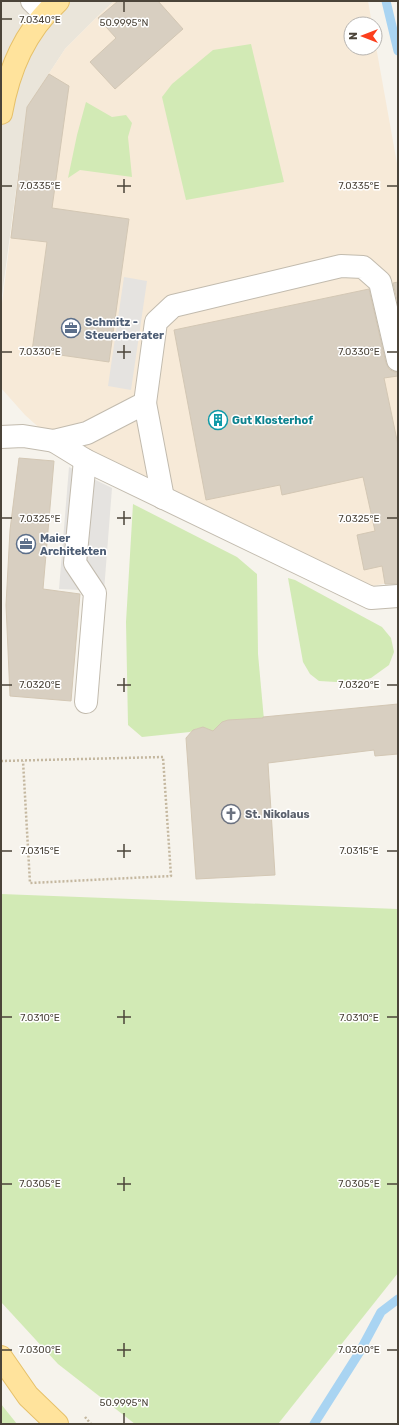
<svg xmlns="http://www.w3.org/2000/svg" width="399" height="1425" viewBox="0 0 399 1425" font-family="Rubik,sans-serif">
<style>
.residential{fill:#eae5da}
.commercial{fill:#f7ead8}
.green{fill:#d2eab5}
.parking{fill:#e5e3e0}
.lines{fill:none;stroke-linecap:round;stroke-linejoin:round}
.stream{stroke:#a9d4f2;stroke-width:9}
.building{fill:#d8cfc1;stroke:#d3c7b4}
.minor-casing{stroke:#c2bbae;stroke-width:24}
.major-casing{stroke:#e6c16a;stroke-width:24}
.path{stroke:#c4b79f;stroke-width:2.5;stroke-dasharray:2 2;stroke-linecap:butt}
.minor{stroke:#fff;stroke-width:22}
.major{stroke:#ffe39c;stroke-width:22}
.ticks{fill:none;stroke:#4b4439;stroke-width:1.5}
.labels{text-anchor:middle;stroke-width:3;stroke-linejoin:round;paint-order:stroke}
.service-label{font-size:11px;font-weight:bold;fill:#4e5e75;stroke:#fff;text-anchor:start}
.culture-label{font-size:11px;font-weight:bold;fill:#0d838f;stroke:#fff;text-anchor:start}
.worship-label{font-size:11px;font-weight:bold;fill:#5b616d;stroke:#fff;text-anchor:start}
.ticks-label{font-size:10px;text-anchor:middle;fill:#4b4439;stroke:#fff;stroke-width:3;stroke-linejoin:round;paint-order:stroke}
</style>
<rect width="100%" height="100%" fill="#f6f3ec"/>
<polygon class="residential" points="1,1 114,1 96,18 65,49 27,107 1,303"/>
<polygon class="commercial" points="114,1 368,1 372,24 351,24 351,48 375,48 375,41 398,169 398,581 352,590 54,441 25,415 1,388 1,311 27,107 65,49 96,18"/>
<g class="green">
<polygon points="251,44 284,182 186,200 162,97 172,84 213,50"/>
<polygon points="86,102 112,117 126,115 132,123 128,137 132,177 80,170 68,178 77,135"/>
<path d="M133,504L237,557L257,574L258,654L265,731C246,724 227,709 214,733L206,728H198L190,732L142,737L128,725L126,622Z"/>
<polygon points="288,578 295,580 382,627 391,638 394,652 389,665 371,678 354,683 319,681 310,674 303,662"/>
<polygon points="1,894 398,909 398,1273 278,1424 135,1424 58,1364 1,1302"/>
<polygon points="1,1404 17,1424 1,1424"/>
</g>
<g class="parking">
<polygon points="124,277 147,281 131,390 108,386"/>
<polygon points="69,467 112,488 104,591 59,589"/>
</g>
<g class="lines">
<g class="stream">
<polyline points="386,1 398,51"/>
<polyline points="314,1424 359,1353 381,1312 398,1299"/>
</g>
</g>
<g class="building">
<polygon points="118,1 158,1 183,29 115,89 90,62 116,38 98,18"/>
<polygon points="49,74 69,86 52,208 129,219 109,362 32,351 47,242 11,238 27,107"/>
<polygon points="398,282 398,304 393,283"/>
<polygon points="369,289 386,363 389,369 394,372 398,372 398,376 384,378 398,445 398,584 385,584 382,566 364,570 357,535 375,531 363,477 282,495 280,485 206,500 174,330"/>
<polygon points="19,458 54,461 43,589 80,594 71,701 10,696 6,605 10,530"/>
<polygon points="398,704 398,754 375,756 374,750 268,763 275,875 196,879 186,738 193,730 203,727 213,731 222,722 228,720 263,718 263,717"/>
</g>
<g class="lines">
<g class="minor-casing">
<g id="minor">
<polyline points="32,1 45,14"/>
<polyline points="145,403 163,498"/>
<polyline points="1,437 23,436 54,441 87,433 145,403 156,322 173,306 341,266 363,267 380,282 398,360"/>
<polyline points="54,441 85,460 371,598 398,596"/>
<polyline points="85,460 75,563 95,593 86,702"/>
</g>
</g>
<g class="major-casing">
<g id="major">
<path d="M1,113C9,69 25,31 58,1"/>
<polyline points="1,1357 28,1396 57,1424"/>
</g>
</g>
<g class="path">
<polyline points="1,761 163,757 171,876 30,883 23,761"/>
<polyline points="85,1417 91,1424"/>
</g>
<use href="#minor" class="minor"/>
<use href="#major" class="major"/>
</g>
<path class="ticks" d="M124,2V12M2,19H12M124,179V193M2,186H12M117,186H131M387,186H397M124,345V359M2,352H12M117,352H131M387,352H397M124,511V525M2,518H12M117,518H131M387,518H397M124,678V692M2,685H12M117,685H131M387,685H397M124,844V858M2,851H12M117,851H131M387,851H397M124,1010V1024M2,1017H12M117,1017H131M387,1017H397M124,1177V1191M2,1184H12M117,1184H131M387,1184H397M124,1343V1357M2,1350H12M117,1350H131M387,1350H397M124,1413V1423"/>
<defs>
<g id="office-ring" transform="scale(1)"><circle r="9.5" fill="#fff" stroke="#5c6f8a" stroke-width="1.5"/><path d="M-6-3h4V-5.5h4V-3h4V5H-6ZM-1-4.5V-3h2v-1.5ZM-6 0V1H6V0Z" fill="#5c6f8a"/></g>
<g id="building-ring" transform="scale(1)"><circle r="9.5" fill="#fff" stroke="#0f9aa8" stroke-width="1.5"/><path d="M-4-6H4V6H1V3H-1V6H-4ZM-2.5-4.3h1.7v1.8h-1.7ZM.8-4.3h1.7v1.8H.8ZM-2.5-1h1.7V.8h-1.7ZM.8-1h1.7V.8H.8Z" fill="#0f9aa8"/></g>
<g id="church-ring" transform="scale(1)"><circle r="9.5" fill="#fff" stroke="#6b7280" stroke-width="1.5"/><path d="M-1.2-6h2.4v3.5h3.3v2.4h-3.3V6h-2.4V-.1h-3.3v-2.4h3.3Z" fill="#6b7280"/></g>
</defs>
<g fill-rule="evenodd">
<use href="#office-ring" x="71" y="328"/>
<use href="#building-ring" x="218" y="420"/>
<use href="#office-ring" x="26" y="544"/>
<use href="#church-ring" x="231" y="814"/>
</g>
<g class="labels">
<g class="service-label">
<text x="85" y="326">Schmitz -<tspan x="85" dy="13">Steuerberater</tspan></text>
<text x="40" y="542">Maier<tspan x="40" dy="13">Architekten</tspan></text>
</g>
<g class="culture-label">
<text x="232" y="424">Gut Klosterhof</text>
</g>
<g class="worship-label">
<text x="245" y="818">St. Nikolaus</text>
</g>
</g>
<g class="ticks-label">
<text x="40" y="23">7.0340°E</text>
<text x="124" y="26">50.9995°N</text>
<text x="359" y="189">7.0335°E</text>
<text x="40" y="189">7.0335°E</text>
<text x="359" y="355">7.0330°E</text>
<text x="40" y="355">7.0330°E</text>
<text x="40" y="522">7.0325°E</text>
<text x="359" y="522">7.0325°E</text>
<text x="40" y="688">7.0320°E</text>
<text x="359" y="688">7.0320°E</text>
<text x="40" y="854">7.0315°E</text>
<text x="359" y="854">7.0315°E</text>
<text x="40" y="1021">7.0310°E</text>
<text x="359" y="1021">7.0310°E</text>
<text x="40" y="1187">7.0305°E</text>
<text x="359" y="1187">7.0305°E</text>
<text x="40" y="1353">7.0300°E</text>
<text x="359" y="1353">7.0300°E</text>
<text x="124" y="1406">50.9995°N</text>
</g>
<rect width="399" height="1425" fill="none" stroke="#4b4439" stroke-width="4"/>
<g transform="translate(363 36) rotate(270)"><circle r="19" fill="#ffffff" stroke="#b7b4b0"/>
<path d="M0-3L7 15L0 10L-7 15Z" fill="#fc3f1d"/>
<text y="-6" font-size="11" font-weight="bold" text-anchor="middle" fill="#4b4439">N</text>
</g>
</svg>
